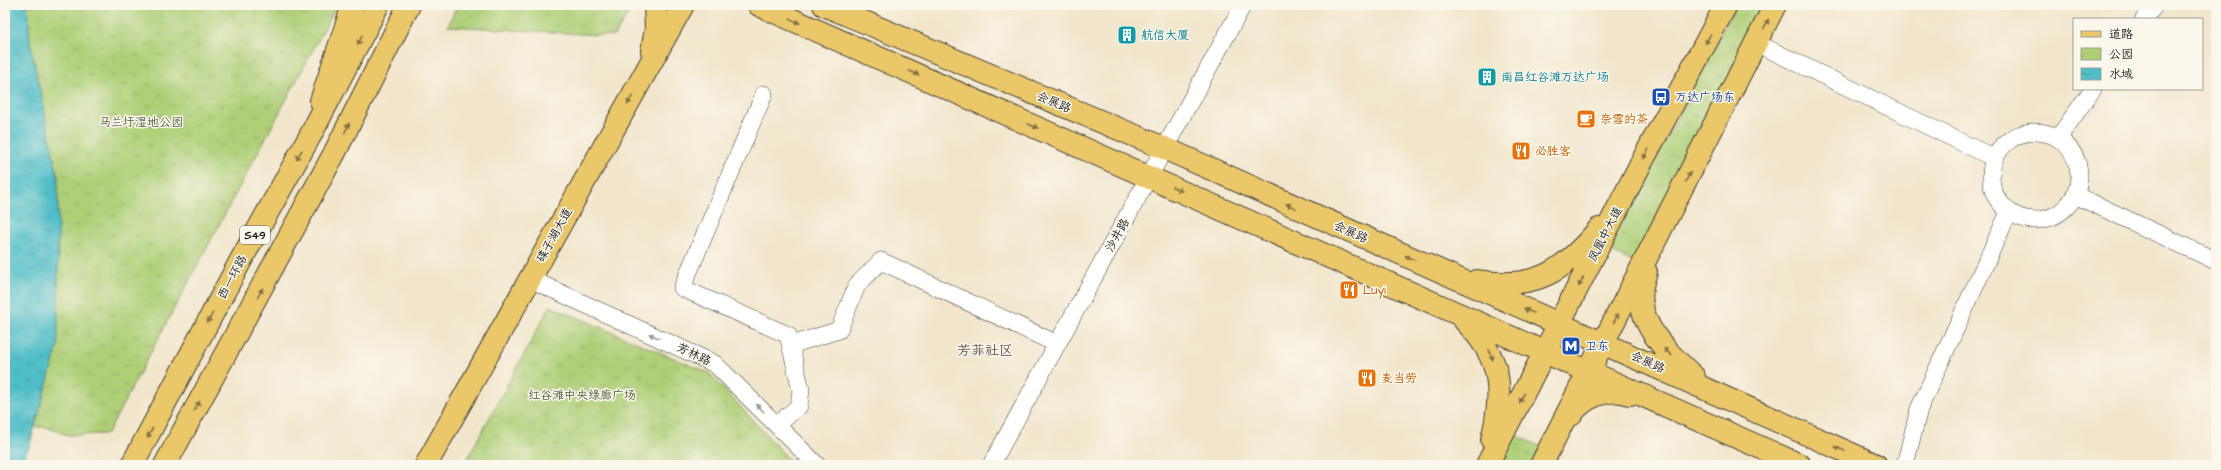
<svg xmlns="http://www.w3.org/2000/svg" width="2221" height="470" viewBox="0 0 2221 470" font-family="'Architects Daughter','LXGW WenKai TC',sans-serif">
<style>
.park{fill:url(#park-tufts);stroke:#66764a}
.water{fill:url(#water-ripples);stroke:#366d72}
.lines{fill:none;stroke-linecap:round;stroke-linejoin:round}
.minor-casing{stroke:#3c3a36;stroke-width:18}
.major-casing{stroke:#3c3a36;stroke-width:24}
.highway-casing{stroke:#3c3a36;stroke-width:24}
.minor{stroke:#fff;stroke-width:17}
.major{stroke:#eac769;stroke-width:22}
.highway{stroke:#eac769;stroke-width:22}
.oneway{fill:#837242}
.oneway2{fill:#999}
.labels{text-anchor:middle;stroke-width:3;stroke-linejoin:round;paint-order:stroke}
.shield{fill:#fbf7ec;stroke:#5f5e5a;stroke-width:1}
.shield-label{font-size:11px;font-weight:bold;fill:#1c1c1c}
.culture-label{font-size:12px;fill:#0d838f;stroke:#fbf7ec;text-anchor:start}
.transit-label{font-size:12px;fill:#164399;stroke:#fbf7ec;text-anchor:start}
.street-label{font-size:12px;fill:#1c1c1c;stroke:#fbf7ec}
.food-label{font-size:12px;fill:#c56008;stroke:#fbf7ec;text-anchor:start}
.park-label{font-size:12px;fill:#4f5b3c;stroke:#fbf7ec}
.quarter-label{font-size:14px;fill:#654c4a;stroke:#fbf7ec}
</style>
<defs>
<pattern id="park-tufts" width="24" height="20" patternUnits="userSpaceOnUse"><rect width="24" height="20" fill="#afcf77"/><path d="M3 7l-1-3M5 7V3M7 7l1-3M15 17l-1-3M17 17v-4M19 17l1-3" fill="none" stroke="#96b166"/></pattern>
<pattern id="water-ripples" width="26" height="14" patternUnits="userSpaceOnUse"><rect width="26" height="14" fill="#50bec7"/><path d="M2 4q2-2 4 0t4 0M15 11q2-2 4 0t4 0" fill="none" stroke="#429aa1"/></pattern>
</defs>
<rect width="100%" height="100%" fill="#fbf7ec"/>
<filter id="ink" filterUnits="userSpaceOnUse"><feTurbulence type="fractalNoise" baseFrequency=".025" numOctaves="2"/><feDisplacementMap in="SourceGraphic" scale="8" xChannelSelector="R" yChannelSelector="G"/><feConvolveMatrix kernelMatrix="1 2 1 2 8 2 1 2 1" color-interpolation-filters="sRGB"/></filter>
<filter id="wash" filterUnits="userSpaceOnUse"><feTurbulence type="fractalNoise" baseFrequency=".012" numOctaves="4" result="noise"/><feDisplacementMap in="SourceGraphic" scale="16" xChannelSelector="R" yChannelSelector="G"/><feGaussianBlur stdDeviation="0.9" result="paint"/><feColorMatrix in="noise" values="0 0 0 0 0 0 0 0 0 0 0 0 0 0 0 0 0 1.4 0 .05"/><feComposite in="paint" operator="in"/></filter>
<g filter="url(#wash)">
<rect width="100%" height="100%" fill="#f1e6cb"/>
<g class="park">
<polygon points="5,5 337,5 107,434 67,435 46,427 23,427"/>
<polygon points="457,5 634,5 614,36 448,26"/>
<polygon points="1736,5 1768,5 1636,264 1608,250"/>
<polygon points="550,306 709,373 794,465 464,465"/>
<polygon points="1514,434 1541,447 1533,465 1499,465"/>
</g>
<polygon class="water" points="5,5 27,5 31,47 58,177 58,346 29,447 20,465 5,465"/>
</g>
<g filter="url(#ink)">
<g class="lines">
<g class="minor-casing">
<g id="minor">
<polyline points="2144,19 2155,5"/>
<polyline points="1756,43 1994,158"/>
<polyline points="764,94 682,288 788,335 801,390 799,406 777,425"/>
<circle cx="2035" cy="176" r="44"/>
<polyline points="2058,138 2093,89"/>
<polyline points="2075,195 2216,261"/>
<polyline points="541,284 715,364 817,465"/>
<polyline points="791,345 839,330 857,285 881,261 1057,344"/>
<polyline points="991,465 1243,5"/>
<polyline points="1905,465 1919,409 2009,212"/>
</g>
</g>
<g class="major-casing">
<g id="major">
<polyline points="759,5 1800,465"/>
<polyline points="824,5 1164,148 1876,465"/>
<polyline points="652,51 656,29 655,5"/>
<polyline points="321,101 353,5"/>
<path d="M1646,272C1628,318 1664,349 1694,377"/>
<path d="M1477,281C1535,290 1562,273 1599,229"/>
<path d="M1465,321C1502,358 1504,390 1492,440"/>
<path d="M1571,415C1584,396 1609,387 1630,394"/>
<polyline points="426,465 683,5"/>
<polyline points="1487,465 1639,167 1726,5"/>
<polyline points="1541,465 1775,5"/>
</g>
</g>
<g class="highway-casing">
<g id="highway">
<polyline points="132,465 241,260 310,136 378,5"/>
<polyline points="165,465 334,154 409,5"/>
</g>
</g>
<use href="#minor" class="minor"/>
<use href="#major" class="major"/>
<use href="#highway" class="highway"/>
</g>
<defs><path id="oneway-solid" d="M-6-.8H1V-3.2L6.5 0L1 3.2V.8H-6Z"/></defs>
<g class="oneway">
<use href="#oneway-solid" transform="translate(795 21) rotate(24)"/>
<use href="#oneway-solid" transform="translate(1766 24) rotate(-63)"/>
<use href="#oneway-solid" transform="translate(1708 39) rotate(118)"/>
<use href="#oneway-solid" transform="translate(360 40) rotate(117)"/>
<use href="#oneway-solid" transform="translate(914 73) rotate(24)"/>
<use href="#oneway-solid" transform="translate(630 100) rotate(119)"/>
<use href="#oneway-solid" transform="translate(1033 126) rotate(24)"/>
<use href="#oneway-solid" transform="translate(347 128) rotate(-63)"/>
<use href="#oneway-solid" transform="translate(1646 154) rotate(118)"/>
<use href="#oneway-solid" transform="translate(299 155) rotate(119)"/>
<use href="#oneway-solid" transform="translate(1688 177) rotate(-63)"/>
<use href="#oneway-solid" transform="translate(1177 189) rotate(24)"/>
<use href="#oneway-solid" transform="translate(1291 206) rotate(-156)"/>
<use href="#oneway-solid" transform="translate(1410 258) rotate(-156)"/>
<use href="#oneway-solid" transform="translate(1581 282) rotate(117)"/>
<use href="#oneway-solid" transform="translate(260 293) rotate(-61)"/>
<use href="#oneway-solid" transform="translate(1529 311) rotate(-156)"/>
<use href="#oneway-solid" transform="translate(210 318) rotate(118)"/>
<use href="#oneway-solid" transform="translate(1616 318) rotate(-63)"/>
<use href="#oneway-solid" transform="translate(1668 352) rotate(-137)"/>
<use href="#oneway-solid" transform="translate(1491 355) rotate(69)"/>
<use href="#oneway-solid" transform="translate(1522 398) rotate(117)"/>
<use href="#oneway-solid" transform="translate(197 406) rotate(-61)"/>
<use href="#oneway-solid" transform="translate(150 433) rotate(119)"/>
<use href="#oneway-solid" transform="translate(1840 449) rotate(-156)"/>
</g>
<g class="oneway2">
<use href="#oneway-solid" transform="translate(654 336) rotate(-156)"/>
<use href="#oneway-solid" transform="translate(760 408) rotate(-135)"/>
</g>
</g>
<defs>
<g id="building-square" transform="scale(1)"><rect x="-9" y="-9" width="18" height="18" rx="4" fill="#0f9aa8" stroke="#fbf7ec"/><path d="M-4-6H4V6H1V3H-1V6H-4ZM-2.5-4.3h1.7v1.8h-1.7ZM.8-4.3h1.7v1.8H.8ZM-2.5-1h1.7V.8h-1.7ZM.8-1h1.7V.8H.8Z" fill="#fff"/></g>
<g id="bus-square" transform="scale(1)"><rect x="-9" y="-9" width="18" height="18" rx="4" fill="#1a4fb4" stroke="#fbf7ec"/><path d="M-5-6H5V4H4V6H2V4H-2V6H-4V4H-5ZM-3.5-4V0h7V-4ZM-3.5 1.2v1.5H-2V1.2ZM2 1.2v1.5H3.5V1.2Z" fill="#fff"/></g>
<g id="cafe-square" transform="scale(1)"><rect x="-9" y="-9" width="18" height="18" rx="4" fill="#e8710a" stroke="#fbf7ec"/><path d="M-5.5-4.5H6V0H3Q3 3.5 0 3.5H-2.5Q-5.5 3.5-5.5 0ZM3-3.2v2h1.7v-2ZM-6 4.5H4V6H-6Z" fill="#fff"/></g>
<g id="restaurant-square" transform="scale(1)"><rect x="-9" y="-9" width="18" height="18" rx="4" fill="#e8710a" stroke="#fbf7ec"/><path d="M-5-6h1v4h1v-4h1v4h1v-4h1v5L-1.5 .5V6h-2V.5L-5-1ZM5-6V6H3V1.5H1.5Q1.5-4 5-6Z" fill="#fff"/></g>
<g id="metro-square" transform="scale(1)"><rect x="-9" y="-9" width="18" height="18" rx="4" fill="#1a4fb4" stroke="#fbf7ec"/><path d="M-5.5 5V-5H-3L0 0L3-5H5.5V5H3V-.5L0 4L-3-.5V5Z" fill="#fff"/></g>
</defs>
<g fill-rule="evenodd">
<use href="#building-square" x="1127" y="35"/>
<use href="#building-square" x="1487" y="77"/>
<use href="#bus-square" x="1661" y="97"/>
<use href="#cafe-square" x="1586" y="119"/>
<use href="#restaurant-square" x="1521" y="151"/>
<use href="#restaurant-square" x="1349" y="290"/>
<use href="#metro-square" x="1571" y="346"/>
<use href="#restaurant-square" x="1367" y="378"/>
</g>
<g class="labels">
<rect class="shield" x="240" y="226" width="30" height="18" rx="3"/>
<g class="shield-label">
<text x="255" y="239">S49</text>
</g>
<g class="culture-label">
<text x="1141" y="39">航信大厦</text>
<text x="1501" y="81">南昌红谷滩万达广场</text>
</g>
<g class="transit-label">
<text x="1675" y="101">万达广场东</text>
<text x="1585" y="350">卫东</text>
</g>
<g class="street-label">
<text transform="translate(1054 102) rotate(23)" y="4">会展路</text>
<text transform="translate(1351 232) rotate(24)" y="4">会展路</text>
<text transform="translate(1605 234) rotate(-63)" y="4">凤凰中大道</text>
<text transform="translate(554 235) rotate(-61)" y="4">碟子湖大道</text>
<text transform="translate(1117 235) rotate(-61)" y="4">沙井路</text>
<text transform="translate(232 277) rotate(-62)" y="4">西一环路</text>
<text transform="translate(694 354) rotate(25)" y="4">芳林路</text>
<text transform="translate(1648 362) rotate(24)" y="4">会展路</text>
</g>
<g class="food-label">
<text x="1600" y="123">奈雪的茶</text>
<text x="1535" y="155">必胜客</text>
<text x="1363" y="294">Luyi</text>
<text x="1381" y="382">麦当劳</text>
</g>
<g class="park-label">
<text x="141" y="126">马兰圩湿地公园</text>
<text x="582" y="399">红谷滩中央绿廊广场</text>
</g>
<g class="quarter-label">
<text x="985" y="355">芳菲社区</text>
</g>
</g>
<rect width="2221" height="470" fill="none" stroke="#fbf7ec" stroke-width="20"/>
<rect x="2073" y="18" width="130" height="72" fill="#fbf7ec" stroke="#a29f99"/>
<rect x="2081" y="31" width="20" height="6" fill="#eac769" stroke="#a29f99"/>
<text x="2109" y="38" font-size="12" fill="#1c1c1c">道路</text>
<rect x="2081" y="48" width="20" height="12" fill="url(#park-tufts)" stroke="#a29f99"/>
<text x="2109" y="58" font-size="12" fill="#1c1c1c">公园</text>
<rect x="2081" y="68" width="20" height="12" fill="url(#water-ripples)" stroke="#a29f99"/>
<text x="2109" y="78" font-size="12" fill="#1c1c1c">水域</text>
</svg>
